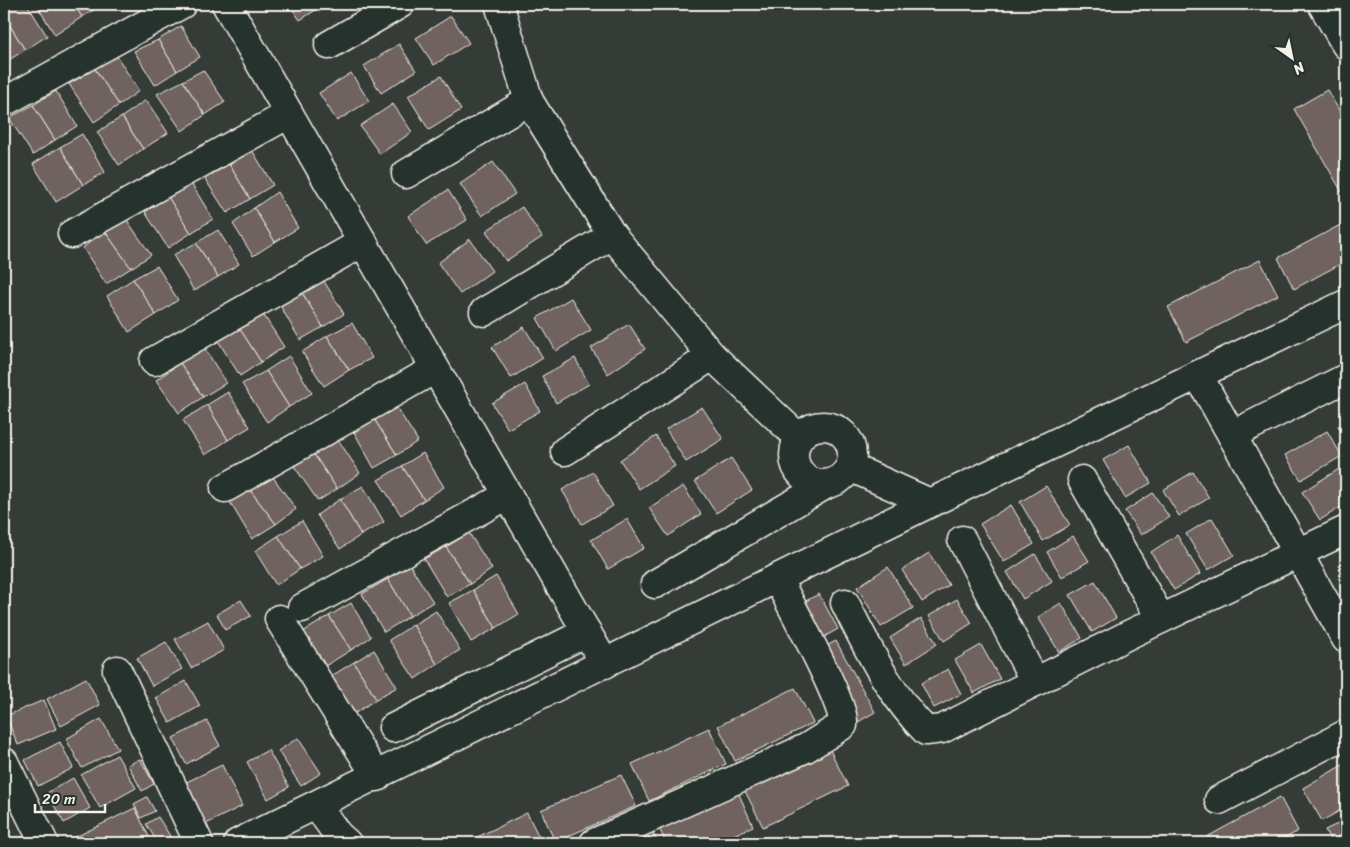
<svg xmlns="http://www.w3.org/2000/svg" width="1350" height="847" viewBox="0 0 1350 847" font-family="Sriracha,sans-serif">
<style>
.building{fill:#6f625e;stroke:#f4f1e8}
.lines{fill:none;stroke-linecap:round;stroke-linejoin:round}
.minor-casing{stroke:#f4f1e8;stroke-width:31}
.minor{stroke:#26332d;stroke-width:28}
</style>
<rect width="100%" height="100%" fill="#353c37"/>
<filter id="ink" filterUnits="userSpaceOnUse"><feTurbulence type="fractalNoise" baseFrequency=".02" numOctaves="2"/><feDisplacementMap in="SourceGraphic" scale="10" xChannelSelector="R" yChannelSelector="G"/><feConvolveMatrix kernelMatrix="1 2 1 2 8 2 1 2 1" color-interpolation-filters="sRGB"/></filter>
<g filter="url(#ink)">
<g class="building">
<polygon points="16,4 27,4 47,36 25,50 4,16 4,12"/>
<polygon points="36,4 74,4 82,17 55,35"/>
<polygon points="74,4 99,4 100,6 82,17"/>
<polygon points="289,4 325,4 300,20"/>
<polygon points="4,16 25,50 4,63"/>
<polygon points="451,16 469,43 434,65 416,38"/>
<polygon points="181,26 200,57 177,71 158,40"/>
<polygon points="158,40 177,71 155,85 134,51"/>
<polygon points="399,44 416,71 381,93 364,66"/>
<polygon points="116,55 139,91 119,105 95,69"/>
<polygon points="95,69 119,105 94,122 69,84"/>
<polygon points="203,70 225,102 205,115 183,81"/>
<polygon points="351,73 369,101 337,121 319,93"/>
<polygon points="441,76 461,110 429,130 408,96"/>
<polygon points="183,81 205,115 182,131 157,94"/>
<polygon points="1327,90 1346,122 1346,199 1294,109"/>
<polygon points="56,91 77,126 55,140 33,105"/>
<polygon points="146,100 168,133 143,149 122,117"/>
<polygon points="393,104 412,132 380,154 360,126"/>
<polygon points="33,105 55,140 33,155 9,118"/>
<polygon points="122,117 143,149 119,165 97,132"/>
<polygon points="82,134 105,172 83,185 60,147"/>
<polygon points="60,147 83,185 56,202 33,164"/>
<polygon points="252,150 273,185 250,199 229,164"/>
<polygon points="493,162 515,194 482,216 460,184"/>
<polygon points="229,164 250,199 227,213 205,179"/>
<polygon points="191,183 213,219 191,233 168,197"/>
<polygon points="448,190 467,220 426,245 408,216"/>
<polygon points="277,192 298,228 275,242 254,208"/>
<polygon points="168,197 191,233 168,248 145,212"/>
<polygon points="522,207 542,237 506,261 486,231"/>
<polygon points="254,208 275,242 253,256 233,224"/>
<polygon points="124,216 151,255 131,268 104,230"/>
<polygon points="1346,222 1346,261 1294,289 1278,258"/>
<polygon points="104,230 131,268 106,284 83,248"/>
<polygon points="218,230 239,264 218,277 196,243"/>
<polygon points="470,239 492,271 460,294 438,263"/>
<polygon points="196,243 218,277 194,291 173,255"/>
<polygon points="1260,260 1278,295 1186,342 1168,307"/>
<polygon points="157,266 178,300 156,315 133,279"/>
<polygon points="322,278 344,314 323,327 301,291"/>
<polygon points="133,279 156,315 129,332 107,296"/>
<polygon points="301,291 323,327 300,340 278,302"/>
<polygon points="571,298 591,330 556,351 537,318"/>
<polygon points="261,311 284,347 261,362 238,326"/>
<polygon points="352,323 372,358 349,370 327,336"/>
<polygon points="629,324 645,349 608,374 591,348"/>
<polygon points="238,326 261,362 240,376 217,339"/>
<polygon points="524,327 543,358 511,378 492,347"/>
<polygon points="327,336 349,370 324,386 302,352"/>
<polygon points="204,347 226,383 203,397 180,363"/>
<polygon points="289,356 312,393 289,407 266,371"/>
<polygon points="575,358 589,384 556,403 542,376"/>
<polygon points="180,363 203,397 179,413 156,380"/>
<polygon points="266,371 289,407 267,422 242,384"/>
<polygon points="525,384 540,411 508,429 492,403"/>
<polygon points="228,392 250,427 228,440 207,405"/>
<polygon points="207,405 228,440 205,455 183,420"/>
<polygon points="395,405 418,441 397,455 374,419"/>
<polygon points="702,407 723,439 686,462 666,429"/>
<polygon points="374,419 397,455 374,468 353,430"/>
<polygon points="1346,421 1346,438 1338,426"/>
<polygon points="1327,431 1342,456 1301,480 1285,455"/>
<polygon points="656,436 675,466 639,489 620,460"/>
<polygon points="337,438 360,473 337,489 313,453"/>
<polygon points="1129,445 1151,483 1125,498 1103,460"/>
<polygon points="313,453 337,489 318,501 294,466"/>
<polygon points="423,453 444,487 424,500 402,466"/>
<polygon points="731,458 752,490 716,513 695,481"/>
<polygon points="402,466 424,500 401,515 378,480"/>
<polygon points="1339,469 1346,481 1346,504 1320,520 1302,492"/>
<polygon points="593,472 613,506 582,524 562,490"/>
<polygon points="1193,472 1209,498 1179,516 1163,490"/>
<polygon points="270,473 296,509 276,524 249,489"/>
<polygon points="363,486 384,522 361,535 340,499"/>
<polygon points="683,486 701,514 668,536 649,508"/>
<polygon points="1046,486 1070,525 1043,541 1020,502"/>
<polygon points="249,489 276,524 252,539 228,499"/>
<polygon points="1153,493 1169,517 1141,535 1125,511"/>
<polygon points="340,499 361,535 340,549 317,515"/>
<polygon points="1011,505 1034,544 1004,562 980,524"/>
<polygon points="1212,518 1234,555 1208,570 1186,534"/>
<polygon points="627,519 644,548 608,569 591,540"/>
<polygon points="302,521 323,556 300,569 278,536"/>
<polygon points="469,533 492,569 470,584 446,547"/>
<polygon points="1177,535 1200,574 1174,590 1151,552"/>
<polygon points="278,536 300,569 276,585 255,551"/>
<polygon points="1073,536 1089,561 1062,577 1047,552"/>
<polygon points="446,547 470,584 447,597 424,559"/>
<polygon points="929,553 949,585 922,602 902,570"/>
<polygon points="1035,554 1052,581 1023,599 1007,572"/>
<polygon points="410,565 433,602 410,616 388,579"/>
<polygon points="888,567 913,608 881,627 857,587"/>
<polygon points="496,576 519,614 496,628 473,590"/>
<polygon points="388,579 410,616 384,632 362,594"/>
<polygon points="1095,581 1116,618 1092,632 1070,595"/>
<polygon points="473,590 496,628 471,642 449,603"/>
<polygon points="819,594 838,629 817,641 798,605"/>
<polygon points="957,599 972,623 944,641 929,616"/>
<polygon points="241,600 251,616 225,630 217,614"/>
<polygon points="351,603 371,637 351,650 329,616"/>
<polygon points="1061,603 1082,638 1059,652 1038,617"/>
<polygon points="436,611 460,650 437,664 413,625"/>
<polygon points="329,616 351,650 325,666 303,632"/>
<polygon points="921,618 937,644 906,664 890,638"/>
<polygon points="208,621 224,650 191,668 175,639"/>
<polygon points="413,625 437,664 415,679 389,640"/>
<polygon points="836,641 875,712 858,722 819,650"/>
<polygon points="166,642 182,669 152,686 137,658"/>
<polygon points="981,645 1000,679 974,693 955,660"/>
<polygon points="374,650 397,687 376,699 354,662"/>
<polygon points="354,662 376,699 354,714 330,677"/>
<polygon points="948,669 961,694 934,708 921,683"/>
<polygon points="86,678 100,705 61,726 47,699"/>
<polygon points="186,681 200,706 170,723 156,698"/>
<polygon points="795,688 813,723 735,761 718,726"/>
<polygon points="44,700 56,729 18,745 6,716"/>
<polygon points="101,719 118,749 82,768 66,739"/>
<polygon points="207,721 220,746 186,764 173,738"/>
<polygon points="709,728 726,764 649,801 632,764"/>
<polygon points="298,738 321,773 301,786 278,751"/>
<polygon points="60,742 73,768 38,786 25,760"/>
<polygon points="268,750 289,787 268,799 247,762"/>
<polygon points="830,750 848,786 763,827 745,791"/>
<polygon points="117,755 136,788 100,808 81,775"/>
<polygon points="140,759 154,784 142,791 128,765"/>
<polygon points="1346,763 1346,807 1322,821 1303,788"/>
<polygon points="222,765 242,806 196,829 176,787"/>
<polygon points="621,775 636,806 555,842 541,810"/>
<polygon points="73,778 90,808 64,823 47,793"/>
<polygon points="738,792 753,826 717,843 666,843 659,828"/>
<polygon points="147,797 155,811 141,818 134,804"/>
<polygon points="1280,797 1298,831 1277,843 1210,843 1207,837"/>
<polygon points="135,808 152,843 63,843"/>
<polygon points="527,813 542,843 465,843"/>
<polygon points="158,817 173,841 170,843 158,843 146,824"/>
<polygon points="1346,820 1346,843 1332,843 1325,830"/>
<polygon points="652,831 658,843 628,843"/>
</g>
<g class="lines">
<g class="minor-casing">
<g id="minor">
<polyline points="226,4 605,664"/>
<polyline points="499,4 529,101 612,235 712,356 799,438"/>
<polyline points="1322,4 1346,45"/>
<polyline points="329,45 400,4"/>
<polyline points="4,102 182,4"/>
<polyline points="406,174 529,101"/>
<polyline points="72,234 289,114"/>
<polyline points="484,312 612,235"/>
<polyline points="154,361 363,242"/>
<polyline points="1198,375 1346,639"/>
<circle cx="823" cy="455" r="29"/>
<polyline points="1232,435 1346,378"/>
<polyline points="565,451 712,356"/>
<polyline points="850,467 930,503"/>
<polyline points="1082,480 1161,619"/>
<polyline points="225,488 435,369"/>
<polyline points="962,540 1035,682"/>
<polyline points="655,584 827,484"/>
<path d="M845,603C868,648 889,694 926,731L942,729L1128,635L1346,530"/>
<polyline points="302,608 508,495"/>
<polyline points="279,619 377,777"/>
<polyline points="117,670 199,843"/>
<polyline points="393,728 587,632"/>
<polyline points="4,762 44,843"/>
<polyline points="1219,800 1346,734"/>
<polyline points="317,806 338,835 347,843"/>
<polyline points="238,843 930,503 1346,304"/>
<path d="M594,843L806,748L843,725C848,709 788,600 777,578"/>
</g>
</g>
<use href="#minor" class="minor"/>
</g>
</g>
<rect width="1350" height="847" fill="none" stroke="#26332d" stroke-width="20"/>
<rect x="10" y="10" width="1330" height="827" fill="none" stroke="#f4f1e8" stroke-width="2" filter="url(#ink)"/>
<g transform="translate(1292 58) rotate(147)" stroke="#26332d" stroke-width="4" paint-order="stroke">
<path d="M0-4L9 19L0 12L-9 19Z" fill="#f4f1e8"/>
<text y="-8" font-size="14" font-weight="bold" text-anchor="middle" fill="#f4f1e8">N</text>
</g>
<path d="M35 804v8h70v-8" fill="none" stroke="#f4f1e8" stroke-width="2.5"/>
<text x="42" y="804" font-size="15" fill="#f4f1e8" stroke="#26332d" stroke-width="4" paint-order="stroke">20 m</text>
</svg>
